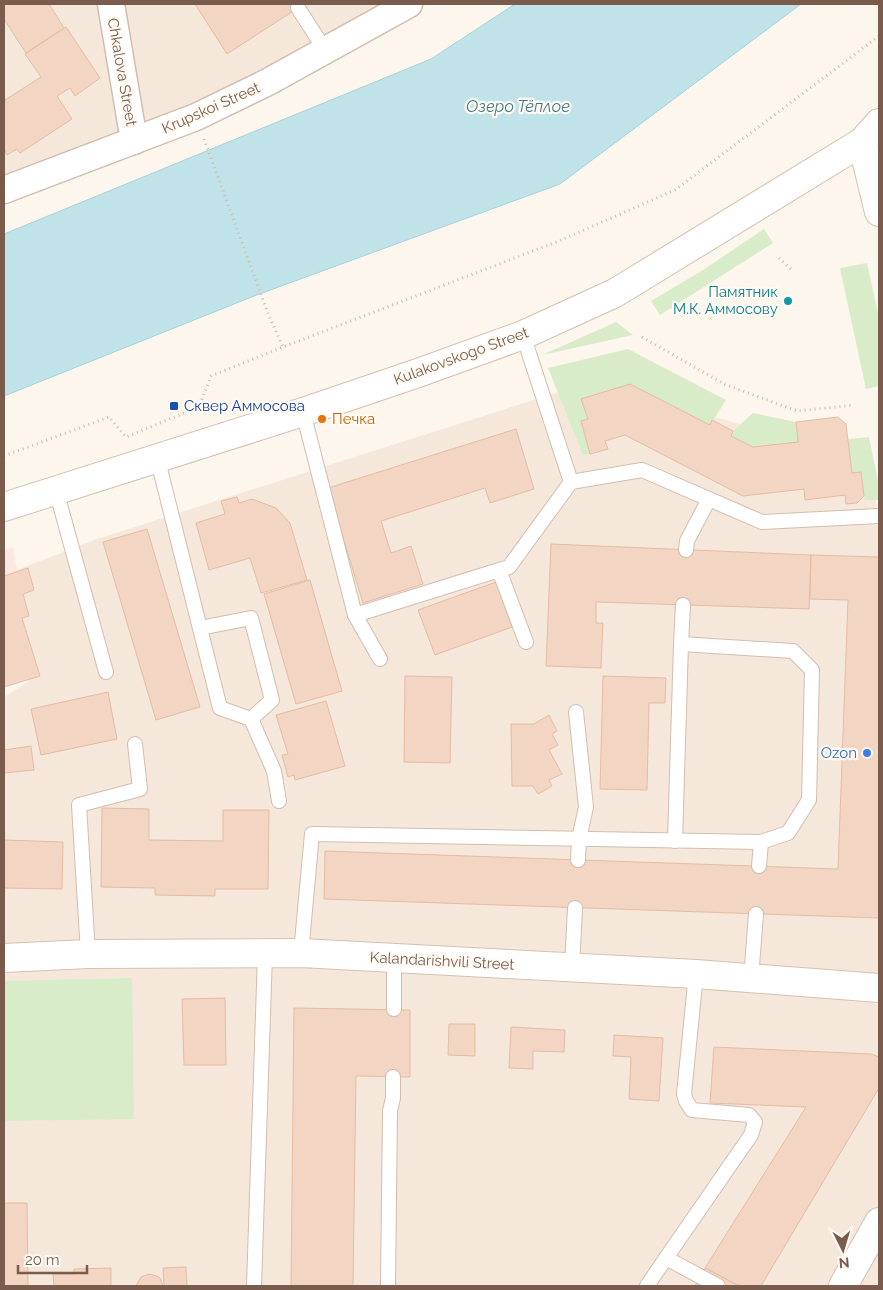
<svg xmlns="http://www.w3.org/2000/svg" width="883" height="1290" viewBox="0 0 883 1290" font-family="Raleway,sans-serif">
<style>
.residential{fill:#f5e8da}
.commercial{fill:#fde8e0}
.green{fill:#d8ecc9}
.water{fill:#bfe3e8;stroke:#a5d3da}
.building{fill:#f3d5c3;stroke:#e6bba3}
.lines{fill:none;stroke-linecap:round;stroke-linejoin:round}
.lane-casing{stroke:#d1beb0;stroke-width:16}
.street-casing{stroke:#d1beb0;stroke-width:29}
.secondary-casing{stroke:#d6c0b0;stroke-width:30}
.path{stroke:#d9b8a5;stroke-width:3;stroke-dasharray:1 4;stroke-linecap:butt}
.lane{stroke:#fff;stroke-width:14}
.street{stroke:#fff;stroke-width:26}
.secondary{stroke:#fff;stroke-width:28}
.culture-dot{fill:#0f9aa8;stroke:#fffaf3;stroke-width:2}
.transit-dot{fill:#1a4fb4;stroke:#fffaf3;stroke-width:2}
.food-dot{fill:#e8710a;stroke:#fffaf3;stroke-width:2}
.shop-dot{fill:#3f7fe0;stroke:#fffaf3;stroke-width:2}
.labels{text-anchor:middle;stroke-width:4.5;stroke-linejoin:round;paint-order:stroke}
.street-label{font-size:15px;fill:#7a5c4d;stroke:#fffaf3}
.culture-label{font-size:15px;fill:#0d838f;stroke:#fffaf3;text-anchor:end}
.transit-label{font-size:15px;fill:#164399;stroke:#fffaf3;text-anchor:start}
.food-label{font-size:15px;fill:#c56008;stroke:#fffaf3;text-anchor:start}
.shop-label{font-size:15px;fill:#366cbe;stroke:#fffaf3;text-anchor:end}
.water-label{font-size:16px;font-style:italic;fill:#437c86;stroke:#fffaf3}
</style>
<rect width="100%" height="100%" fill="#fdf6ec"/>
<g class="residential">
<polygon points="4,4 385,4 340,32 4,199"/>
<polygon points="590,382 868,460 879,518 879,1286 4,1286 4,697 29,681 4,600 4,596 23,590 17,570 97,539"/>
</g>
<polygon class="commercial" points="13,547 17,570 23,590 4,596 4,550"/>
<g class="green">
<polygon points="764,229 773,243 660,315 651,301 703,270"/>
<polygon points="867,263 879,318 879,386 866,389 840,268"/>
<polygon points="616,322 633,335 542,355"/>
<polygon points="628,349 726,400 710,425 630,384 582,399 588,419 581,422 590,454 583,455 548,368"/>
<polygon points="753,413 796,422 798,442 753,447 731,436 733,431"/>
<polygon points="869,437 879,486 879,500 865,500 861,472 852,473 848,439"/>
<polygon points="132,978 134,1119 4,1121 4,981"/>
</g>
<polygon class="water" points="515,4 801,4 560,184 254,296 4,396 4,234 431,59"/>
<g class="building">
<polygon points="4,4 49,4 64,28 26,53 4,19"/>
<polygon points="195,4 304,4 227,54"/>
<polygon points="66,27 100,78 75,96 70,88 57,96 72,119 20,153 17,149 7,155 4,149 4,98 5,100 41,77 25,54"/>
<polygon points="630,384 710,425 712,420 733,431 731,436 753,447 798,442 796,422 838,417 846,424 852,473 861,472 864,496 857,503 846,504 845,495 805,500 804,489 743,496 625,435 605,441 608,449 590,454 581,421 588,419 581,399"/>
<polygon points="516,429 534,489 490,503 485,488 381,521 391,553 411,546 423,584 363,603 328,488"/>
<polygon points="237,497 239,503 252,499 276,508 290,523 307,580 261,593 250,558 209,570 196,523 225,514 221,501"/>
<polygon points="147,529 200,707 156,720 103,542"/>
<polygon points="551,544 811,555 809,609 596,602 596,623 603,623 601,668 546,666"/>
<polygon points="811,555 879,557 879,918 324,899 325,851 838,869 848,600 810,599"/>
<polygon points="28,568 34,590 23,594 29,616 22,618 40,676 4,687 4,576"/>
<polygon points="310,580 342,691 296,704 264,594"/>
<polygon points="496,582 512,627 435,655 418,610"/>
<polygon points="405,676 452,677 450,763 404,762"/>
<polygon points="603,676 666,678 665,703 649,703 647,790 600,789"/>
<polygon points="108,692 117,739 41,755 31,709"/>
<polygon points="326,701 345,766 295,780 294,775 288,777 282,755 288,754 276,715"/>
<polygon points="549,715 557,731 552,734 558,745 549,750 562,774 549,780 552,786 538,794 533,786 512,786 511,724 534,724"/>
<polygon points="31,746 34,770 4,773 4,750"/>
<polygon points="102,808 149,809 149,840 223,841 223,810 269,810 268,889 215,889 215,896 155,895 155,888 101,887"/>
<polygon points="4,840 63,842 62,889 4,888"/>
<polygon points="225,998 226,1065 184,1065 182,999"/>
<polygon points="294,1008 410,1010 410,1077 356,1076 353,1286 291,1286"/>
<polygon points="449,1024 475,1024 475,1056 448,1055"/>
<polygon points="511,1027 565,1030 564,1052 533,1051 533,1069 509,1068"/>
<polygon points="614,1035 663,1038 659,1101 629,1099 631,1057 613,1056"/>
<polygon points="714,1047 871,1054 879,1057 879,1088 761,1286 739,1286 705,1268 806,1107 710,1103"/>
<polygon points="4,1203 27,1203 28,1286 4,1286"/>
<polygon points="186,1267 187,1286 164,1286 163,1268"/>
<polygon points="111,1268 111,1286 54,1286 53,1274 74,1274 74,1269"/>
<polygon points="705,1268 739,1286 695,1286"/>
<polygon points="149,1274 157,1276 160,1278 163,1286 136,1286 141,1277"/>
</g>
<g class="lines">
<g class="lane-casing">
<g id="lane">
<polyline points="298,8 325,50"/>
<polyline points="523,335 571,482"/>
<polyline points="303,412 355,615 380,659"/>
<polyline points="157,457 220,708 251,719 274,771 279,801"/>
<polyline points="56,490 106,672"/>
<polyline points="686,550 687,541 709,499"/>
<polyline points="499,570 526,642"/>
<polyline points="355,615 509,567 571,482 642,470 762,522 879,516"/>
<polyline points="200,628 251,618 272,700 251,719"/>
<polyline points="576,712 586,807 579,839 578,860"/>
<polyline points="675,841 681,644"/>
<polyline points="759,866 761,842"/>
<polyline points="301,953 312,834 761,842 788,833 809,800 812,670 793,651 681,644 683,605"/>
<polyline points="88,954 79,805 140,789 135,744"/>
<polyline points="572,968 575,908"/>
<polyline points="696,974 684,1094 686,1101 692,1110 749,1115 755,1122 751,1135 666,1258 718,1286"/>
<polyline points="751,979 756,914"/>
<polyline points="394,1009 394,958"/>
<polyline points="254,1286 265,954"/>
<polyline points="388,1286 390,1111 393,1098 393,1077"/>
<polyline points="647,1286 666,1258"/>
</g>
</g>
<g class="street-casing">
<g id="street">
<polyline points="111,4 134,141"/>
<polyline points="4,190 196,117 268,82 409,4"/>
</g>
</g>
<g class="secondary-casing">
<g id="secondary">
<polyline points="862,142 879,212"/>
<polyline points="4,507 303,412 418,373 523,335 615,293 862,142 879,123"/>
<polyline points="4,958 88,954 301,953 696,974 879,988"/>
<polyline points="843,1286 879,1222"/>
</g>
</g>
<g class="path">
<polyline points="204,139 269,316 283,347"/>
<polyline points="779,258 791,269"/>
<polyline points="642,337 724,384 797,411 854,405"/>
<polyline points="4,456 109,417 126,437 199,407 211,376 283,347 559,241 675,190 879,36"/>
</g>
<use href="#lane" class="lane"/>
<use href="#street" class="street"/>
<use href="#secondary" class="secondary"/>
</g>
<circle class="culture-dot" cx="788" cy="301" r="5"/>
<rect class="transit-dot" x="169" y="401" width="10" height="10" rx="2.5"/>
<circle class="food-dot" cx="322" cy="419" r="5"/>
<circle class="shop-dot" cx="867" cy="753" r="5"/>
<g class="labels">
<g class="street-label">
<text transform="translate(122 72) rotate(80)" y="5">Chkalova Street</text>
<text transform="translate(211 108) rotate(-24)" y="5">Krupskoi Street</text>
<text transform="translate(461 356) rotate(-20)" y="5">Kulakovskogo Street</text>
<text transform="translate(442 961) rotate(3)" y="5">Kalandarishvili Street</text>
</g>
<g class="culture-label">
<text x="778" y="297">Памятник<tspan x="778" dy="17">М.К. Аммосову</tspan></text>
</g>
<g class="transit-label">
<text x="184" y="411">Сквер Аммосова</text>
</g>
<g class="food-label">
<text x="332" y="424">Печка</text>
</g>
<g class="shop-label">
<text x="857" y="758">Ozon</text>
</g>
<g class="water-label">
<text x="518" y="112">Озеро Тёплое</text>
</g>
</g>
<rect width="883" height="1290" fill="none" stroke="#7a5c4d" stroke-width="10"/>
<g transform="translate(843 1250) rotate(175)" stroke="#fffaf3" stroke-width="4" paint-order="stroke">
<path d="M0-4L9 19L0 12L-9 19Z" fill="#7a5c4d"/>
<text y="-8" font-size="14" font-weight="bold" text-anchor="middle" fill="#7a5c4d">N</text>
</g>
<path d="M18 1265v8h69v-8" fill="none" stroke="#7a5c4d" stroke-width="2.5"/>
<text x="25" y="1265" font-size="15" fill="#7a5c4d" stroke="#fffaf3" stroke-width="4" paint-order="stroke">20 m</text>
</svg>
